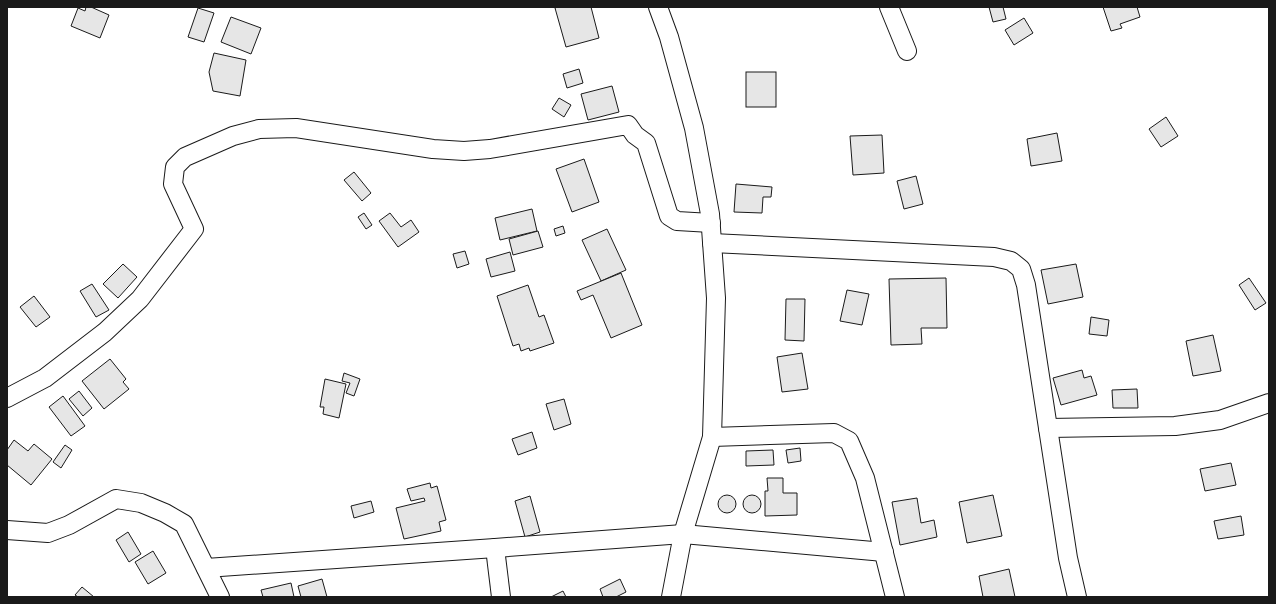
<svg xmlns="http://www.w3.org/2000/svg" width="1276" height="604" viewBox="0 0 1276 604" font-family="'PT Sans Narrow',sans-serif">
<style>
.building{fill:#e6e6e6;stroke:#1a1a1a}
.lines{fill:none;stroke-linecap:round;stroke-linejoin:round}
.street-casing{stroke:#1a1a1a;stroke-width:20}
.street{stroke:#fff;stroke-width:18}
</style>
<rect width="100%" height="100%" fill="#fff"/>
<g class="building">
<polygon points="86,7 91,7 109,15 100,38 71,26 78,8 85,11"/>
<polygon points="558,7 591,7 599,38 566,47 555,8"/>
<polygon points="989,7 1003,7 1006,19 993,22"/>
<polygon points="1103,7 1137,7 1140,17 1120,24 1122,28 1111,31"/>
<polygon points="198,8 214,13 204,42 188,37"/>
<polygon points="231,17 261,28 251,54 221,42"/>
<polygon points="1024,18 1033,33 1014,45 1005,30"/>
<polygon points="214,53 246,60 240,96 213,91 209,72"/>
<polygon points="579,69 583,83 567,88 563,74"/>
<rect x="746" y="72" width="30" height="35"/>
<polygon points="612,86 619,112 588,120 581,94"/>
<polygon points="559,98 571,105 564,117 552,109"/>
<polygon points="1166,117 1178,136 1161,147 1149,129"/>
<polygon points="1057,133 1062,161 1031,166 1027,139"/>
<polygon points="882,135 884,173 853,175 850,136"/>
<polygon points="584,159 599,202 572,212 556,169"/>
<polygon points="354,172 371,193 362,201 344,180"/>
<polygon points="916,176 923,204 904,209 897,181"/>
<polygon points="736,184 772,187 771,197 763,197 762,213 734,212"/>
<polygon points="532,209 537,231 500,240 495,218"/>
<polygon points="364,213 372,225 366,229 358,217"/>
<polygon points="390,213 401,227 411,220 419,232 398,247 379,221"/>
<polygon points="563,226 565,233 556,236 554,229"/>
<polygon points="607,229 626,270 601,281 582,240"/>
<polygon points="538,231 543,247 513,255 509,239"/>
<polygon points="465,251 469,264 457,268 453,254"/>
<polygon points="510,252 515,271 491,277 486,259"/>
<polygon points="123,264 137,277 118,298 103,284"/>
<polygon points="1076,264 1083,297 1048,304 1041,270"/>
<polygon points="621,273 642,325 611,338 593,295 581,300 577,291"/>
<polygon points="946,278 947,328 921,328 922,344 891,345 889,279"/>
<polygon points="1249,278 1266,303 1255,310 1239,285"/>
<polygon points="92,284 109,310 96,317 80,291"/>
<polygon points="528,285 539,317 544,315 554,343 530,351 529,348 521,351 519,344 513,346 497,296"/>
<polygon points="847,290 869,294 862,325 840,321"/>
<polygon points="34,296 50,317 36,327 20,307"/>
<polygon points="786,299 805,299 804,341 785,340"/>
<polygon points="1091,317 1109,320 1107,336 1089,334"/>
<polygon points="1213,335 1221,371 1193,376 1186,341"/>
<polygon points="802,353 808,389 782,392 777,357"/>
<polygon points="110,359 126,379 123,382 129,389 104,409 82,381"/>
<polygon points="1082,370 1084,378 1091,376 1097,395 1061,405 1053,378"/>
<polygon points="344,373 360,379 354,396 346,393 350,383 342,381"/>
<polygon points="325,379 346,384 339,418 323,414 324,407 320,407"/>
<polygon points="1137,389 1138,408 1113,408 1112,390"/>
<polygon points="79,391 92,408 83,416 69,399"/>
<polygon points="63,396 85,426 71,436 49,407"/>
<polygon points="564,399 571,424 554,430 546,404"/>
<polygon points="532,432 537,448 518,455 512,439"/>
<polygon points="14,440 28,451 34,444 52,459 31,485 7,465 7,450"/>
<polygon points="65,445 72,450 61,468 53,462"/>
<polygon points="800,448 801,461 788,463 786,450"/>
<polygon points="773,450 774,465 746,466 746,451"/>
<polygon points="1231,463 1236,485 1205,491 1200,469"/>
<polygon points="767,478 783,478 783,493 797,493 797,515 765,516 765,491 768,491"/>
<polygon points="430,483 431,488 437,486 446,520 439,522 441,531 404,539 396,508 425,501 424,498 411,501 407,489"/>
<circle cx="752" cy="504" r="9"/>
<polygon points="993,495 1002,536 967,543 959,502"/>
<circle cx="727" cy="504" r="9"/>
<polygon points="530,496 540,532 525,537 515,501"/>
<polygon points="917,498 921,523 934,520 937,537 900,545 892,502"/>
<polygon points="371,501 374,512 354,518 351,506"/>
<polygon points="1241,516 1244,535 1218,539 1214,521"/>
<polygon points="128,532 141,554 129,562 116,540"/>
<polygon points="153,551 166,573 148,584 135,562"/>
<polygon points="1009,569 1015,597 983,597 979,576"/>
<polygon points="322,579 327,597 301,597 298,586"/>
<polygon points="620,579 626,592 616,597 603,597 600,589"/>
<polygon points="291,583 294,597 263,597 261,590"/>
<polygon points="82,587 94,597 78,597 75,595"/>
<polygon points="563,591 566,597 551,597"/>
</g>
<g class="lines">
<g class="street-casing">
<g id="street">
<polyline points="658,7 669,37 694,128 710,214 716,298 712,437 683,534 671,597"/>
<polyline points="889,7 907,51"/>
<polyline points="712,243 994,257 1011,261 1021,269 1026,285 1068,558 1077,597"/>
<polyline points="7,398 45,378 105,332 140,299 194,229 173,184 175,167 185,157 233,136 259,129 296,128 433,149 464,151 490,149 628,125 635,135 646,143 669,216 677,221 711,223"/>
<polyline points="1048,428 1175,426 1220,420 1269,403"/>
<polyline points="712,437 834,433 849,441 865,478 895,597"/>
<polyline points="7,530 48,533 69,525 116,499 141,503 165,513 184,524 220,597"/>
<polyline points="495,548 501,597"/>
<polyline points="206,568 495,548 683,534 884,552"/>
</g>
</g>
<use href="#street" class="street"/>
</g>
<rect width="1276" height="604" fill="none" stroke="#1a1a1a" stroke-width="16"/>
</svg>
